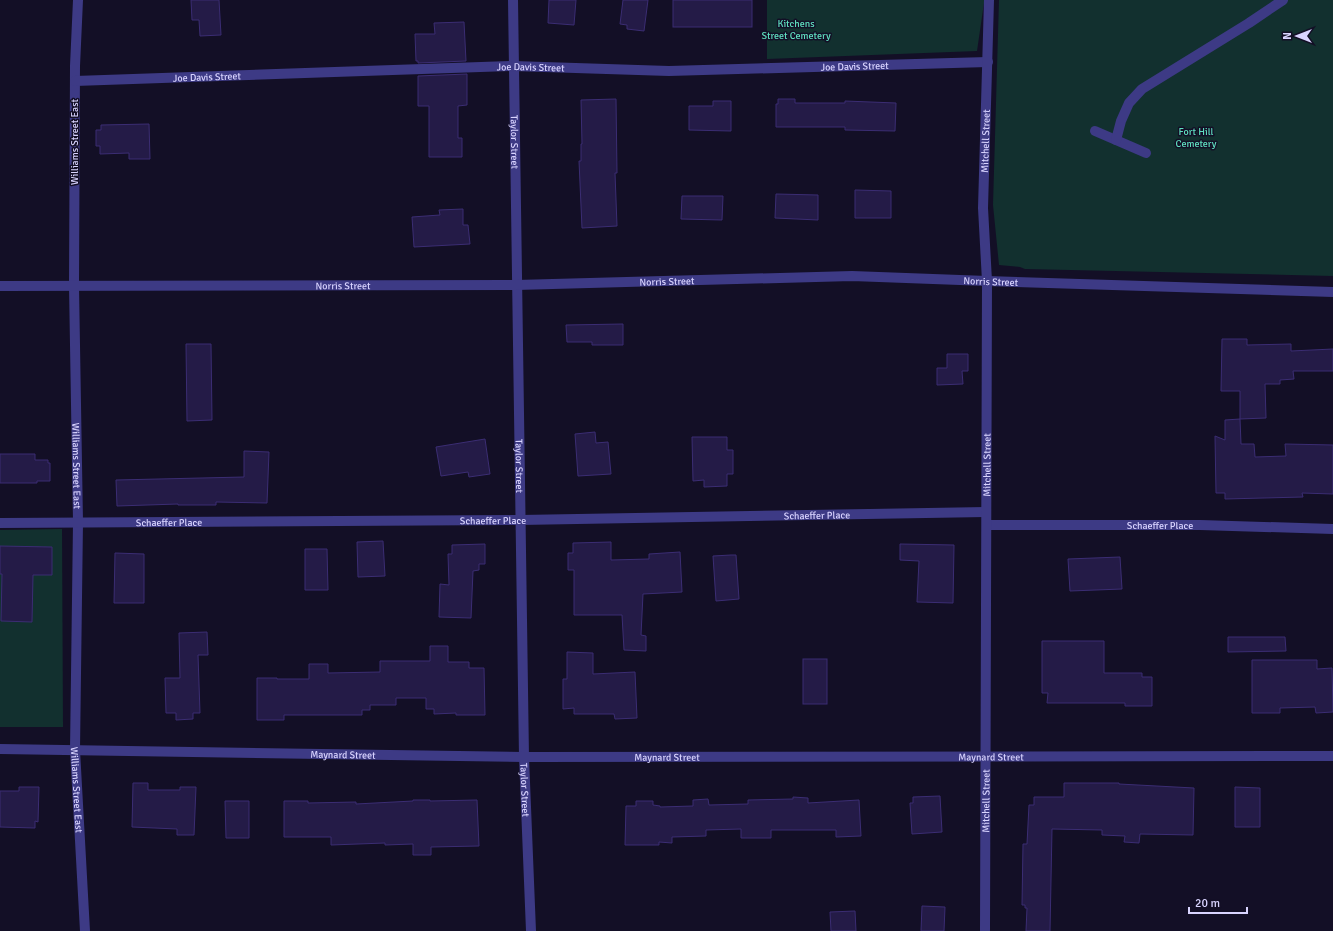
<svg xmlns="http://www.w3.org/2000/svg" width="1333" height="931" viewBox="0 0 1333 931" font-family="Signika,sans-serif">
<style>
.green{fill:#12302f}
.building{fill:#241b47;stroke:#3b2d73}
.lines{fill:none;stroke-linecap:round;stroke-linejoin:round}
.minor{stroke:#3d3a85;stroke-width:10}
.labels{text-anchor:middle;stroke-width:3;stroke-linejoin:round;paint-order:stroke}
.park-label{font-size:10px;fill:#5fe0c0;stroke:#130f26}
.street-label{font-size:10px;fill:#d9d4ff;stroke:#130f26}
</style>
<rect width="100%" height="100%" fill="#130f26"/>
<g class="green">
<polygon points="767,0 984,0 984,3 977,51 767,59"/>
<polygon points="999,0 1333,0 1333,276 1025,269 1020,267 999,265 993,205"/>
<polygon points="62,529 63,727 0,727 0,530"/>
</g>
<g class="building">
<polygon points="191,0 219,0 221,35 200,36 199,20 192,20"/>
<polygon points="549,0 576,0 574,25 548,23"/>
<polygon points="623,0 648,0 644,31 627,29 627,25 620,24"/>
<rect x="673" y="0" width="79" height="27"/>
<polygon points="464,22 466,61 418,63 418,61 416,61 415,34 435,34 434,23"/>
<polygon points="467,74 467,105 458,106 458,138 462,138 462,157 429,157 429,106 418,106 418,76"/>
<polygon points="616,99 617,173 615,173 617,226 582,228 579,161 581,161 581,144 582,144 581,100"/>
<polygon points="778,99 795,99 795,103 845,103 845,101 896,103 895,131 845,130 845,127 776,127 776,104 778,104"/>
<polygon points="713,101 731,101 731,131 689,130 689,106 713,106"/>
<polygon points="149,124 150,159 129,159 129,153 100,154 100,146 96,146 96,130 101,130 101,125"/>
<polygon points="855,190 891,191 891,218 855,218"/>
<polygon points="776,194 818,195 818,220 775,218"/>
<polygon points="682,196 723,196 722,220 681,219"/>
<polygon points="463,209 463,225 468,225 470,244 414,247 412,217 440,215 439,210"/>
<polygon points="623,324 623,345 592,345 592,342 567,342 566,325"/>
<polygon points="1222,339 1247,339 1247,345 1291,344 1291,351 1333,349 1333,371 1293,371 1294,379 1280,380 1280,384 1265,384 1266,418 1240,419 1240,391 1221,391"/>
<polygon points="186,344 211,344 212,420 187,421"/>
<polygon points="947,354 968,354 968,371 962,371 963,384 937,385 937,368 947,368"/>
<polygon points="1240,419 1241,444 1254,444 1255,457 1286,456 1285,444 1333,445 1333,494 1302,493 1303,497 1225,499 1225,493 1216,493 1215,436 1225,440 1225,420"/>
<polygon points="595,432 596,443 608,442 611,474 578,476 575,434"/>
<polygon points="692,437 727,437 727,450 733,450 733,474 727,474 727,486 704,487 704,480 693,481"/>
<polygon points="485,439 490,474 469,477 468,472 441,476 436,447"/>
<polygon points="244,451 269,452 267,503 216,502 216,505 178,505 178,504 117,506 116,480 244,477"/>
<polygon points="0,454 35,454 35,460 48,460 48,463 50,463 50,481 37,481 37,483 0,483"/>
<polygon points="383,541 385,576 358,577 357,542"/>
<polygon points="611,542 611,560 649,559 649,554 680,552 682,592 643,594 641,635 646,636 646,651 624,650 622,615 574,615 574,570 568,570 568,553 573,553 573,543"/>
<polygon points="485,544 485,564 479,564 479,570 473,571 471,618 439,617 440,584 449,585 448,554 452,554 452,545"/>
<polygon points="900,544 954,545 953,603 917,602 919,561 900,560"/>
<polygon points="0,546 52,547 52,575 33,575 32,622 1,621 2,574 0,574"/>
<polygon points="305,549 327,549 328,590 305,590"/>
<polygon points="115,553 144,554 144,603 114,603"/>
<polygon points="731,555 736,555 739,599 716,601 713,556"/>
<polygon points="1120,557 1122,589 1070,591 1068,559"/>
<polygon points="207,632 208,655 198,655 200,713 193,713 193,719 176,720 176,713 166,713 165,678 180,678 179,633"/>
<polygon points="1228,637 1285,637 1286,651 1228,652"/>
<polygon points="1042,641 1104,641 1104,673 1142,673 1142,677 1152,677 1152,706 1125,706 1125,703 1047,703 1048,693 1042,693"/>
<polygon points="430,646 448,646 448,662 469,662 469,668 484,668 485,715 456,715 456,713 434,714 434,709 426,709 426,698 396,698 396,705 370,705 370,710 362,710 362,715 284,715 284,720 257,720 257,678 277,678 277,679 309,679 309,664 328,664 328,673 380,672 380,661 430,661"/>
<polygon points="567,652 593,653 593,674 635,672 637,718 615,719 614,714 574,714 574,708 563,709 563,679 567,679"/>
<rect x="803" y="659" width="24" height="45"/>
<polygon points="1252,660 1317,660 1317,669 1332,668 1333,712 1316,713 1315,707 1280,708 1280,713 1252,713"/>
<polygon points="133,783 148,783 148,790 180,790 180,787 196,787 194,835 177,835 177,829 132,827"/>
<polygon points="1064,783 1119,783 1119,784 1194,788 1193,835 1140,834 1139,843 1124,842 1125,836 1102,835 1102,830 1052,829 1050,931 1026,931 1027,908 1025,908 1025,905 1022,905 1023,844 1027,844 1029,805 1034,805 1034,797 1064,797"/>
<polygon points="19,787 39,787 38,822 35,821 35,828 0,827 0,791 19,791"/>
<polygon points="1235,787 1260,788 1260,827 1235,827"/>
<polygon points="940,796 942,832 912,834 910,803 913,803 913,797"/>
<polygon points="793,797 808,798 808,803 859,800 861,836 836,837 836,830 771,830 771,838 741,838 741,829 706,830 706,836 672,837 672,843 659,842 659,845 625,845 626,806 636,806 636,801 653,801 653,805 660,806 660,807 693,806 693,800 708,799 709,805 748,804 748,800 793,799"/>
<polygon points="413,800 430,800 430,801 477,800 479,846 431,847 431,855 413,855 413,844 385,845 385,843 331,845 331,837 284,837 284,801 308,801 308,803 356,802 356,804 413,801"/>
<polygon points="225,801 249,801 249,838 226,838"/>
<polygon points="922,906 945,907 944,931 921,931"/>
<polygon points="855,911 856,931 831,931 830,912"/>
</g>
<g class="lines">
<g class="minor">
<path id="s1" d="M78,0L75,66L74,286L78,522L75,750L85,931"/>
<path id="s2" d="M513,0L524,757L531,931"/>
<path id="s3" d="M75,81L513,66L669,71L988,62"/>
<polyline points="1095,131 1146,153"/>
<polyline points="1116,140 1121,121 1129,103 1142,89 1249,23 1283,0"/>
<path id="s4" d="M0,286L516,285L852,276L987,281L1333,292"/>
<path id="s5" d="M0,523L520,520L986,512"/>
<path id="s6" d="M987,525H1200L1333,529"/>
<path id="s7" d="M0,749L524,757L1333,756"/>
<path id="s8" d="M985,931L987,281L983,208L989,0"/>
</g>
</g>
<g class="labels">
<g class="park-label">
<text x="796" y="27">Kitchens<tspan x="796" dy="12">Street Cemetery</tspan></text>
<text x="1196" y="135">Fort Hill<tspan x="1196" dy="12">Cemetery</tspan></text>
</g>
<g class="street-label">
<text dy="4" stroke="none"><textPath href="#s3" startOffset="780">Joe Davis Street</textPath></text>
<text dy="4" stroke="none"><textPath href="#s3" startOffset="456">Joe Davis Street</textPath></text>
<text dy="4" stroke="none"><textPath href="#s3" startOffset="132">Joe Davis Street</textPath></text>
<text transform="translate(74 142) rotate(-90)" y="4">Williams Street East</text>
<text dy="4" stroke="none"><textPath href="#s2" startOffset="142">Taylor Street</textPath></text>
<text dy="4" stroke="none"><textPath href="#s8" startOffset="790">Mitchell Street</textPath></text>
<text dy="4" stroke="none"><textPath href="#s4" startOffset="667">Norris Street</textPath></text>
<text dy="4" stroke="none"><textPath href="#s4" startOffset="991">Norris Street</textPath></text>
<text dy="4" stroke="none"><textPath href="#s4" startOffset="343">Norris Street</textPath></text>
<text dy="4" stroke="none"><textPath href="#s8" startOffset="466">Mitchell Street</textPath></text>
<text dy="4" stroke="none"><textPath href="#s1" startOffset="466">Williams Street East</textPath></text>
<text dy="4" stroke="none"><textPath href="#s2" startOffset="466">Taylor Street</textPath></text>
<text dy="4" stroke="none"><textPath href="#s5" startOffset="817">Schaeffer Place</textPath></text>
<text dy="4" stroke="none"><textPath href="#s5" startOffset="493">Schaeffer Place</textPath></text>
<text dy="4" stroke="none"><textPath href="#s5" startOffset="169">Schaeffer Place</textPath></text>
<text dy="4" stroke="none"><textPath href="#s6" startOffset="173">Schaeffer Place</textPath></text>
<text dy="4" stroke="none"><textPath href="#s7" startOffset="343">Maynard Street</textPath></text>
<text dy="4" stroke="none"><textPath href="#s7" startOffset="667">Maynard Street</textPath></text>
<text dy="4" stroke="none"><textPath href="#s7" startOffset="991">Maynard Street</textPath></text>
<text dy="4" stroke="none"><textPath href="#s1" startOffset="790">Williams Street East</textPath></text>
<text dy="4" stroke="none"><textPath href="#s2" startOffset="790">Taylor Street</textPath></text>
<text dy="4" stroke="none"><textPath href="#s8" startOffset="130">Mitchell Street</textPath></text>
</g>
</g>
<g transform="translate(1297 36) rotate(270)" stroke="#130f26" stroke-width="3" paint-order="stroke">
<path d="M0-3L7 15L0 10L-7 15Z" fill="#d9d4ff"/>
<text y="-6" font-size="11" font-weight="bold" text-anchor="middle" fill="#d9d4ff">N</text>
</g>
<path d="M1189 907v6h58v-6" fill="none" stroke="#d9d4ff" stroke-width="2"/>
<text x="1195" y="907" font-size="12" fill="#d9d4ff" stroke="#130f26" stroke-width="3" paint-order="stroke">20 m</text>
</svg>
